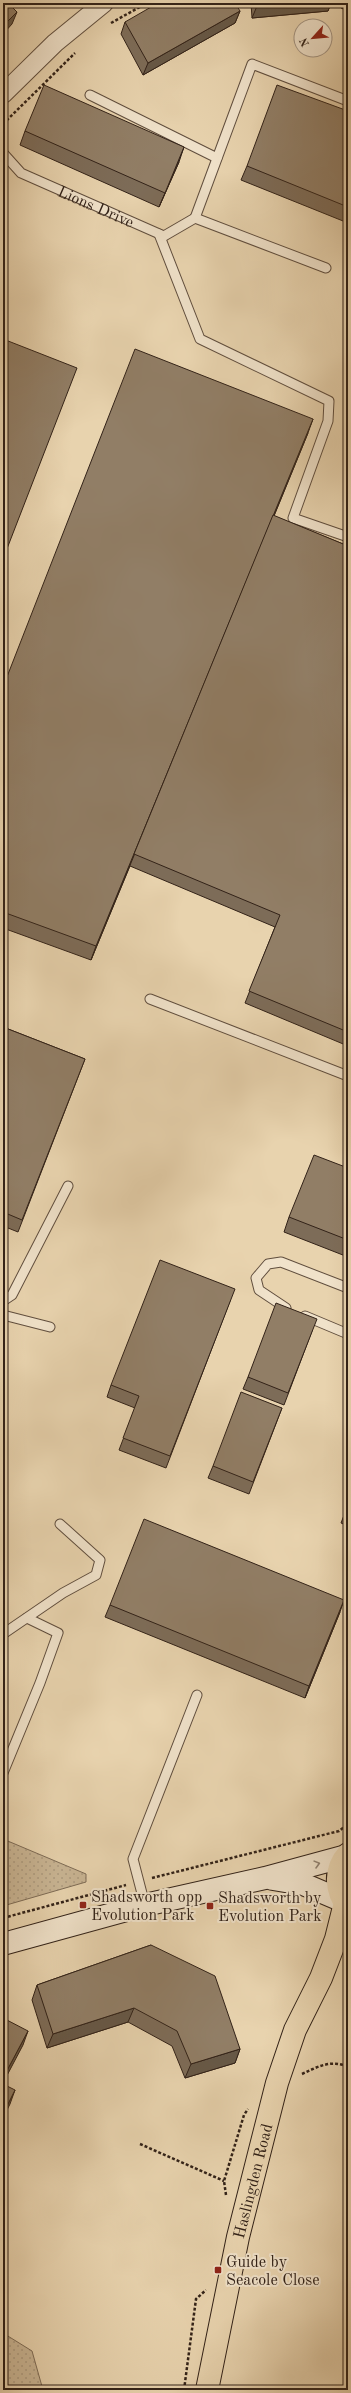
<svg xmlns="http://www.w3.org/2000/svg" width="351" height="2393" viewBox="0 0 351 2393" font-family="'Old Standard TT',serif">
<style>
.grass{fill:url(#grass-dots);stroke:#7e6c56}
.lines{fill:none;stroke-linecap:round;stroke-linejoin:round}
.service-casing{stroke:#604e3e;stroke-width:11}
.minor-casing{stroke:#604e3e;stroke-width:20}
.secondary-casing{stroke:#322218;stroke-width:24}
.trunk-casing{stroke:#322218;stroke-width:24}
.path{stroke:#322218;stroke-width:2.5;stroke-dasharray:3 2;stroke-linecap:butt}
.service{stroke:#f0e2ca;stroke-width:9}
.minor{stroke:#f0e2ca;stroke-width:18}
.secondary{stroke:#f0e2ca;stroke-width:22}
.trunk{stroke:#e8d3ae;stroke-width:22}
.wall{fill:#7d6c58;stroke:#322218}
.shaded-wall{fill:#665847;stroke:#322218}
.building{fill:#917e66;stroke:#322218}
.oneway{stroke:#918271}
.poi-dot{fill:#8f2418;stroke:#f0e2ca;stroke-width:1.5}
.labels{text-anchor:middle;stroke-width:4;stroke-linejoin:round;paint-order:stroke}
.street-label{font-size:16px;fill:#322218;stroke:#f0e2ca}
.poi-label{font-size:16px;fill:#322218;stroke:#f0e2ca;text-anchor:start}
</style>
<defs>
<pattern id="grass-dots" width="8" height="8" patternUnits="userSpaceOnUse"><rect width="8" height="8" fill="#c9b594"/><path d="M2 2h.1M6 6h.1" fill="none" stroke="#ad9b7f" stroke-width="1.8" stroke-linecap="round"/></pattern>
</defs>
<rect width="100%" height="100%" fill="#e8d3ae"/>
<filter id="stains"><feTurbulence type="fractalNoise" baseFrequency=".005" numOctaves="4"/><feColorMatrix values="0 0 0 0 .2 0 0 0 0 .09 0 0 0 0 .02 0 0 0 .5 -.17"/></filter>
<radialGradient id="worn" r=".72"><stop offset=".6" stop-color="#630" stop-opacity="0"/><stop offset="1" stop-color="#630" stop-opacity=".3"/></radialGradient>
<g class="grass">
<polygon points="3,1839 86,1874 86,1882 3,1906"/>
<polygon points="3,2333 32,2351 43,2390 3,2390"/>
</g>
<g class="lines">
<g class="service-casing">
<g id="service">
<polyline points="90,95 217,158"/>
<path id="s1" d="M3,153L21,173L164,236L195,218"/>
<polyline points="195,218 252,64 348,101"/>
<polyline points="195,218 326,268"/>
<polyline points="159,234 200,339 329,401 328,421 293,518 348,537"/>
<polyline points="150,999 348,1076"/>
<polyline points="3,1301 12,1295 68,1186"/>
<polyline points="286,1308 259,1290 256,1278 268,1264 281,1262 348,1288"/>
<polyline points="3,1315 50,1327"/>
<polyline points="305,1316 348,1334"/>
<polyline points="3,1634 63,1593 96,1575 100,1560 60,1524"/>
<polyline points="3,1773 40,1683 58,1633 27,1618"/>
<polyline points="145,1905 133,1859 197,1695"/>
</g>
</g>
<g class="minor-casing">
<polyline id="minor" points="3,94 55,43 104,3"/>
</g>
<g class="secondary-casing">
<g id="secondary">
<polyline points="273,1879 303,1884 343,1901"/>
<polyline points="3,1944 145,1905 265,1878 346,1856"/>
</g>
</g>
<g class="trunk-casing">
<g id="trunk">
<path d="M348,1854C334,1869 335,1891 348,1907"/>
<path id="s2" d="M207,2390L238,2237L277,2083L295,2030L321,1978L336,1939L345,1903"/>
</g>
</g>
<g class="path">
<polyline points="111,23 147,3"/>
<polyline points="3,124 75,53"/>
<polyline points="152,1878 339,1831 348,1824"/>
<polyline points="3,1918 126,1885"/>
<path d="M302,2074C317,2067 331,2059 348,2067"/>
<polyline points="140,2144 224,2181"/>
<polyline points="226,2195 224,2181 244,2115 248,2109"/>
<polyline points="184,2390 196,2299 206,2290"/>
</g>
<use href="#service" class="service"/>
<use href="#minor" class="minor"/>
<use href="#secondary" class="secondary"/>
<use href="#trunk" class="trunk"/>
</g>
<g class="wall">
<polygon points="251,3 331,3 328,11 252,18"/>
<polygon points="343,3 348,3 348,11 341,8"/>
<polygon points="240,11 235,23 143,75 121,34 125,22"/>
<polygon points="348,111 348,223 241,180 247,166"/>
<polygon points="25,131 179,162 159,207 20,145"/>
<polygon points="308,433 274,516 348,546 348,1046 245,1003 275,927 130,866 91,960 3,928 3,687"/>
<polygon points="3,1027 85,1059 18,1232 3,1226"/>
<polygon points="348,1168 348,1257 284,1232 289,1217"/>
<polygon points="230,1301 166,1468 119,1450 135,1408 107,1397 111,1385"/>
<polygon points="312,1331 284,1405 243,1389 248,1377"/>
<polygon points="282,1408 249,1494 208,1478 213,1466"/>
<polygon points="348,1505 348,1526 341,1523"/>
<polygon points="110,1605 340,1612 305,1698 105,1617"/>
<polygon points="151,1945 240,2049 235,2063 185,2078 172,2046 128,2022 47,2048 32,2000 37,1985"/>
</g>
<g class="shaded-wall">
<polygon points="289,3 331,3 328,11 252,18 257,6"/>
<polygon points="240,11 235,23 143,75 148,63"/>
<polygon points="17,12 12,24 3,34 3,26"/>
<polygon points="184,147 179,162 159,207 165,193"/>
<polygon points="313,419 308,433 91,960 96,946"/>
<polygon points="344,1600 340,1612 305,1698 309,1686"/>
<polygon points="134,2008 128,2022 47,2048 53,2034"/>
<polygon points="28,2031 23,2045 3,2083 3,2078"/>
<polygon points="240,2049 235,2063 185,2078 191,2064"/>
<polygon points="15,2090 10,2104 3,2118 3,2114"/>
</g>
<g class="building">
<polygon points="3,3 8,3 17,12 3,26"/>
<polygon points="158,3 235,3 240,11 148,63 125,22"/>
<polygon points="257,3 289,3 257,6"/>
<polygon points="44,85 184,147 165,193 25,131"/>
<polygon points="277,85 348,111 348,207 247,166"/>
<polygon points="3,339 77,368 3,559"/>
<polygon points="135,349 313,419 96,946 3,912 3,687"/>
<polygon points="273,515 348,546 348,1032 249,991 280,915 134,854"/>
<polygon points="3,1027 85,1059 22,1220 3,1212"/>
<polygon points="314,1155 348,1168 348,1240 289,1217"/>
<polygon points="160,1260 235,1289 170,1456 123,1438 139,1396 111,1385"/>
<polygon points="276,1303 317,1319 288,1393 248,1377"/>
<polygon points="241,1392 282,1408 253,1482 213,1466"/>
<polygon points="144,1519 344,1600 309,1686 110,1605"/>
<polygon points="151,1945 215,1976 240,2049 191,2064 177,2031 134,2008 53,2034 37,1985"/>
<polygon points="3,2018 28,2031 3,2078"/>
<polygon points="3,2084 15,2090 3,2114"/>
</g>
<defs><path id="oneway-chevron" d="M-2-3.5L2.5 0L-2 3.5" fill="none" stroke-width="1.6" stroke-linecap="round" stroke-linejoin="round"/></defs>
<use class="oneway" href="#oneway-chevron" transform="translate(317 1864) rotate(-15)"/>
<g class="poi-dot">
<rect x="79" y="1901" width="8" height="8" rx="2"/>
<rect x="206" y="1902" width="8" height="8" rx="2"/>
<rect x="214" y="2266" width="8" height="8" rx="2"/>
</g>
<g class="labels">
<g class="street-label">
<text dy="6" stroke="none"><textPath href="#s1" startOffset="109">Lions Drive</textPath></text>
<text dy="6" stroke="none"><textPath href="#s2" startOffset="214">Haslingden Road</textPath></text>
</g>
<g class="poi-label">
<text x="91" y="1902">Shadsworth opp<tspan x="91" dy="18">Evolution Park</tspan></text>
<text x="218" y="1903">Shadsworth by<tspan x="218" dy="18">Evolution Park</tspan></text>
<text x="226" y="2267">Guide by<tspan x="226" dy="18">Seacole Close</tspan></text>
</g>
</g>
<rect width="351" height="2393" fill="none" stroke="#e8d3ae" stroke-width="16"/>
<rect x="4" y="4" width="343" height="2385" fill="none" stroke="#322218" stroke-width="2"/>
<rect x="8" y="8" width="335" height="2377" fill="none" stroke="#322218"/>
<g transform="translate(313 38) rotate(243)"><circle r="19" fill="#f0e2ca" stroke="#a49583"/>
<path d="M0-3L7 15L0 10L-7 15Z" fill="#8f2418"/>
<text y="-6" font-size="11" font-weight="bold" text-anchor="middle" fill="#322218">N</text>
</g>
<rect width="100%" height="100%" filter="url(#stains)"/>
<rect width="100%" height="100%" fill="url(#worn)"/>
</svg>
